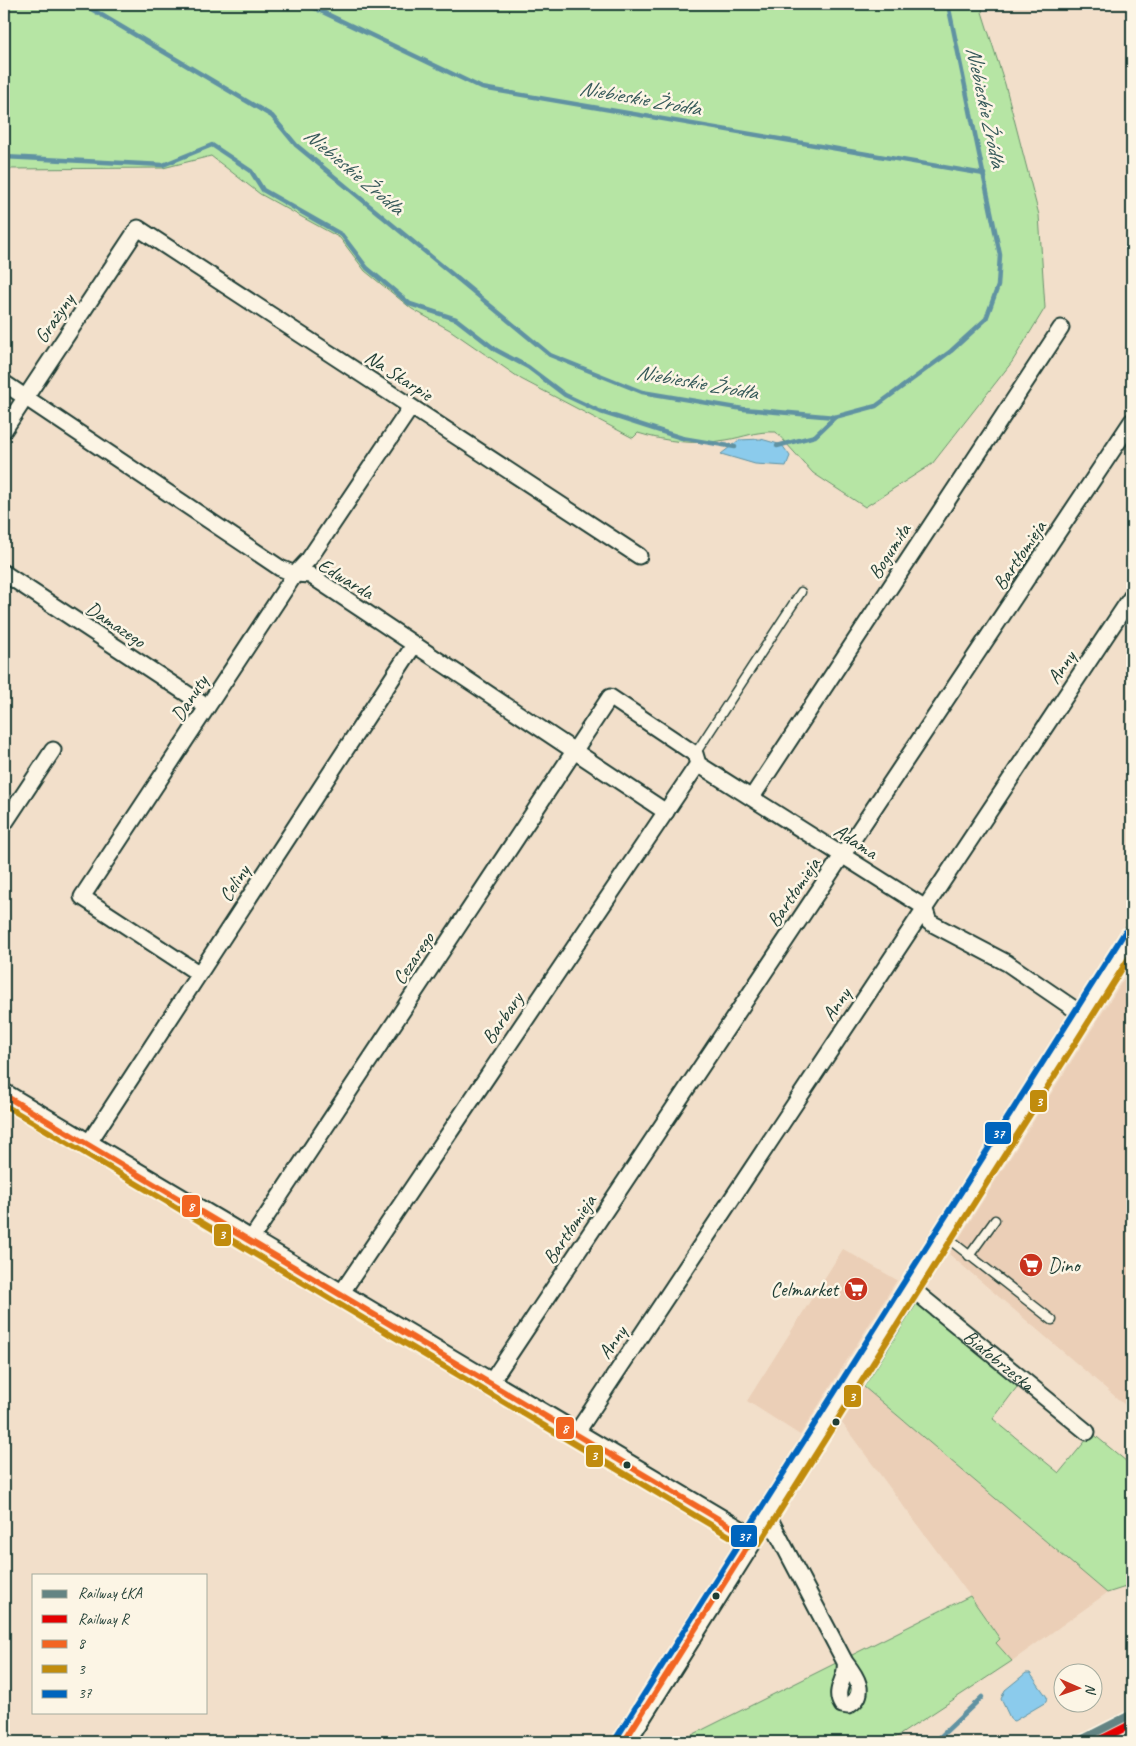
<svg xmlns="http://www.w3.org/2000/svg" width="1136" height="1746" viewBox="0 0 1136 1746" font-family="Caveat,sans-serif">
<style>
.built{fill:#ebcfb7}
.green{fill:#b6e5a4;stroke:#6a916c}
.water{fill:#8bcbec;stroke:#6092a2}
.lines{fill:none;stroke-linecap:round;stroke-linejoin:round}
.stream{stroke:#6092a2;stroke-width:4.5}
.lane-casing{stroke:#1f3d34;stroke-width:11}
.street-casing{stroke:#1f3d34;stroke-width:19}
.secondary-casing{stroke:#1f3d34;stroke-width:25}
.lane{stroke:#fcf5e5;stroke-width:8}
.street{stroke:#fcf5e5;stroke-width:15}
.secondary{stroke:#fcf5e5;stroke-width:21}
.bus-1-casing{stroke:#fcf5e5;stroke-width:10}
.bus-2-casing{stroke:#fcf5e5;stroke-width:10}
.bus-3-casing{stroke:#fcf5e5;stroke-width:10}
.bus-1{stroke:#f26522;stroke-width:6}
.bus-2{stroke:#c18c0d;stroke-width:6}
.bus-3{stroke:#0065bd;stroke-width:6}
.rail-1-casing{stroke:#fcf5e5;stroke-width:11}
.rail-2-casing{stroke:#fcf5e5;stroke-width:11}
.rail-1{stroke:#648483;stroke-width:8}
.rail-2{stroke:#e50000;stroke-width:8}
.bus-dot{fill:#1f3d34;stroke:#fcf5e5;stroke-width:2}
.labels{text-anchor:middle;stroke-width:5;stroke-linejoin:round;paint-order:stroke}
.street-label{font-size:20px;fill:#1f3d34;stroke:#fcf5e5}
.poi-label{font-size:20px;fill:#1f3d34;stroke:#fcf5e5;text-anchor:start}
.water-label{font-size:21px;font-style:italic;fill:#355959;stroke:#fcf5e5}
.line-badge{stroke:#fcf5e5;stroke-width:2}
.badge-label{font-size:14px;text-anchor:middle;font-weight:bold;fill:#fff}
</style>
<rect width="100%" height="100%" fill="#f2dfca"/>
<filter id="ink" filterUnits="userSpaceOnUse"><feTurbulence type="fractalNoise" baseFrequency=".02" numOctaves="2"/><feDisplacementMap in="SourceGraphic" scale="10" xChannelSelector="R" yChannelSelector="G"/><feConvolveMatrix kernelMatrix="1 2 1 2 8 2 1 2 1" color-interpolation-filters="sRGB"/></filter>
<g filter="url(#ink)">
<g class="built">
<polygon points="1132,966 1132,1411 949,1254"/>
<polygon points="843,1249 897,1280 800,1435 747,1401"/>
<polygon points="864,1387 1107,1593 1012,1661 996,1642 1000,1639 970,1596 842,1423"/>
</g>
<g class="green">
<path d="M4,4H984L982,12L1005,84L1039,215L1045,308L1012,362L932,464L865,507L813,473L776,432C755,431 745,437 726,440C695,445 667,442 638,433L633,438L521,379L450,330L412,309L365,271L340,238L260,194L211,156L163,168L4,169Z"/>
<polygon points="919,1300 1012,1377 1017,1387 993,1419 1059,1473 1092,1433 1132,1466 1132,1585 1107,1593 864,1387"/>
<polygon points="970,1596 1000,1639 996,1643 1012,1661 889,1742 678,1742"/>
</g>
<g class="water">
<path d="M4,50C4,65 7,78 10,93C12,112 8,135 4,152Z"/>
<polygon points="761,439 782,445 790,456 786,466 755,464 721,454 739,440"/>
<polygon points="1026,1673 1030,1673 1047,1697 1046,1702 1014,1721 1011,1720 1001,1699 1005,1690"/>
</g>
<g class="lines">
<g class="stream">
<polyline points="83,4 272,116 296,145 550,355 642,392 743,409 835,417 876,406 951,351 986,319 998,286 1000,255 948,4"/>
<polyline points="306,4 482,88 984,174"/>
<polyline points="4,157 163,165 212,145 251,171 263,190 342,235 367,268 410,304 456,319 496,350 528,367 565,395 601,412 682,438 735,447"/>
<polyline points="777,446 815,436 835,417"/>
<polyline points="935,1742 982,1697"/>
</g>
<g class="lane-casing">
<g id="lane">
<polyline points="695,754 801,592"/>
<polyline points="946,1237 1052,1320"/>
<polyline points="969,1256 995,1220"/>
</g>
</g>
<g class="street-casing">
<g id="street">
<polyline points="4,383 280,568 295,574 310,575 666,812"/>
<polyline points="4,430 138,228 639,556"/>
<polyline points="4,573 207,707"/>
<polyline points="752,797 1061,328"/>
<polyline points="4,824 53,750"/>
<polyline points="198,973 82,897 295,574 309,559 411,407"/>
<polyline points="88,1144 414,645"/>
<polyline points="250,1241 610,697 695,754 698,764 924,907 929,922 1007,963 1083,1015"/>
<path id="s1" d="M911,1288L1087,1432"/>
<polyline points="340,1295 698,764"/>
<polyline points="489,1385 1132,421"/>
<polyline points="575,1435 1132,596"/>
<path d="M766,1518L773,1525L845,1662C848,1679 832,1689 842,1705L848,1706C869,1694 856,1676 845,1662"/>
</g>
</g>
<g class="secondary-casing">
<g id="secondary">
<polyline points="4,1095 752,1539"/>
<polyline points="624,1742 1132,937"/>
</g>
</g>
<use href="#lane" class="lane"/>
<use href="#street" class="street"/>
<use href="#secondary" class="secondary"/>
<g class="bus-1-casing">
<g id="bus-1">
<polyline points="4,1095 752,1539"/>
<polyline points="624,1742 752,1539"/>
</g>
</g>
<g class="bus-2-casing">
<g id="bus-2">
<polyline points="4,1105 748,1547"/>
<polyline points="759,1544 1132,953"/>
</g>
</g>
<g class="bus-3-casing">
<polyline id="bus-3" points="617,1737 1125,932"/>
</g>
<use href="#bus-1" class="bus-1"/>
<use href="#bus-2" class="bus-2"/>
<use href="#bus-3" class="bus-3"/>
<g class="rail-1-casing">
<polyline id="rail-1" points="1077,1742 1132,1714"/>
</g>
<g class="rail-2-casing">
<polyline id="rail-2" points="1096,1742 1132,1724"/>
</g>
<use href="#rail-1" class="rail-1"/>
<use href="#rail-2" class="rail-2"/>
</g>
</g>
<defs>
<g id="supermarket-disc" transform="scale(1.25)"><circle r="9.5" fill="#c8321e" stroke="#fcf5e5"/><path d="M-6-5.5h2.5l.6 2H6L4.5 2H-2.5L-4.4-4H-6ZM-1.5 3.2a1.3 1.3 0 1 0 .1 0ZM3 3.2a1.3 1.3 0 1 0 .1 0Z" fill="#fff"/></g>
</defs>
<g fill-rule="evenodd">
<use href="#supermarket-disc" x="1031" y="1265"/>
<use href="#supermarket-disc" x="856" y="1289"/>
</g>
<g class="bus-dot">
<circle cx="836" cy="1422" r="4.5"/>
<circle cx="627" cy="1465" r="4.5"/>
<circle cx="716" cy="1596" r="4.5"/>
</g>
<g class="labels">
<g class="street-label">
<text transform="translate(54 318) rotate(-56)" y="7">Grażyny</text>
<text transform="translate(399 375) rotate(33)" y="7">Na Skarpie</text>
<text transform="translate(889 551) rotate(-57)" y="7">Bogumiła</text>
<text transform="translate(1019 555) rotate(-56)" y="7">Bartłomieja</text>
<text transform="translate(346 578) rotate(31)" y="7">Edwarda</text>
<text transform="translate(116 624) rotate(34)" y="7">Damazego</text>
<text transform="translate(1061 667) rotate(-56)" y="7">Anny</text>
<text transform="translate(189 698) rotate(-57)" y="7">Danuty</text>
<text transform="translate(856 841) rotate(33)" y="7">Adama</text>
<text transform="translate(234 883) rotate(-57)" y="7">Celiny</text>
<text transform="translate(793 892) rotate(-56)" y="7">Bartłomieja</text>
<text transform="translate(413 958) rotate(-56)" y="7">Cezarego</text>
<text transform="translate(836 1004) rotate(-56)" y="7">Anny</text>
<text transform="translate(502 1018) rotate(-56)" y="7">Barbary</text>
<text transform="translate(569 1229) rotate(-56)" y="7">Bartłomieja</text>
<text transform="translate(612 1342) rotate(-56)" y="7">Anny</text>
<text dy="7" stroke="none"><textPath href="#s1" startOffset="114">Białobrzeska</textPath></text>
</g>
<g class="poi-label">
<text x="1048" y="1272">Dino</text>
<text x="838" y="1296" text-anchor="end">Celmarket</text>
</g>
<g class="water-label">
<text transform="translate(640 98) rotate(10)" y="7">Niebieskie Żródła</text>
<text transform="translate(986 107) rotate(78)" y="7">Niebieskie Źródła</text>
<text transform="translate(354 171) rotate(40)" y="7">Niebieskie Źródła</text>
<text transform="translate(697 382) rotate(10)" y="7">Niebieskie Źródła</text>
</g>
</g>
<g class="line-badge">
<rect x="1029" y="1089" width="19" height="24" rx="5" fill="#c18c0d"/>
<rect x="984" y="1121" width="28" height="24" rx="5" fill="#0065bd"/>
<rect x="181" y="1194" width="20" height="24" rx="5" fill="#f26522"/>
<rect x="213" y="1223" width="19" height="24" rx="5" fill="#c18c0d"/>
<rect x="843" y="1384" width="19" height="24" rx="5" fill="#c18c0d"/>
<rect x="555" y="1416" width="20" height="24" rx="5" fill="#f26522"/>
<rect x="585" y="1444" width="19" height="24" rx="5" fill="#c18c0d"/>
<rect x="730" y="1524" width="28" height="24" rx="5" fill="#0065bd"/>
</g>
<g class="badge-label">
<text x="1039" y="1106">3</text>
<text x="998" y="1138">37</text>
<text x="191" y="1211">8</text>
<text x="222" y="1239">3</text>
<text x="852" y="1401">3</text>
<text x="565" y="1433">8</text>
<text x="594" y="1460">3</text>
<text x="744" y="1541">37</text>
</g>
<rect width="1136" height="1746" fill="none" stroke="#fcf5e5" stroke-width="20"/>
<rect x="10" y="10" width="1116" height="1726" fill="none" stroke="#1f3d34" stroke-width="2" filter="url(#ink)"/>
<rect x="32" y="1574" width="175" height="140" fill="#fcf5e5" stroke="#a4ab9e"/>
<rect x="42" y="1590" width="25" height="8" fill="#648483" stroke="#a4ab9e"/>
<text x="78" y="1598" font-size="15" fill="#1f3d34">Railway ŁKA</text>
<rect x="42" y="1615" width="25" height="8" fill="#e50000" stroke="#a4ab9e"/>
<text x="78" y="1624" font-size="15" fill="#1f3d34">Railway R</text>
<rect x="42" y="1640" width="25" height="8" fill="#f26522" stroke="#a4ab9e"/>
<text x="78" y="1648" font-size="15" fill="#1f3d34">8</text>
<rect x="42" y="1665" width="25" height="8" fill="#c18c0d" stroke="#a4ab9e"/>
<text x="78" y="1674" font-size="15" fill="#1f3d34">3</text>
<rect x="42" y="1690" width="25" height="8" fill="#0065bd" stroke="#a4ab9e"/>
<text x="78" y="1698" font-size="15" fill="#1f3d34">37</text>
<g transform="translate(1078 1688) rotate(92)"><circle r="24" fill="#fcf5e5" stroke="#a4ab9e"/>
<path d="M0-4L9 19L0 12L-9 19Z" fill="#c8321e"/>
<text y="-8" font-size="14" font-weight="bold" text-anchor="middle" fill="#1f3d34">N</text>
</g>
</svg>
